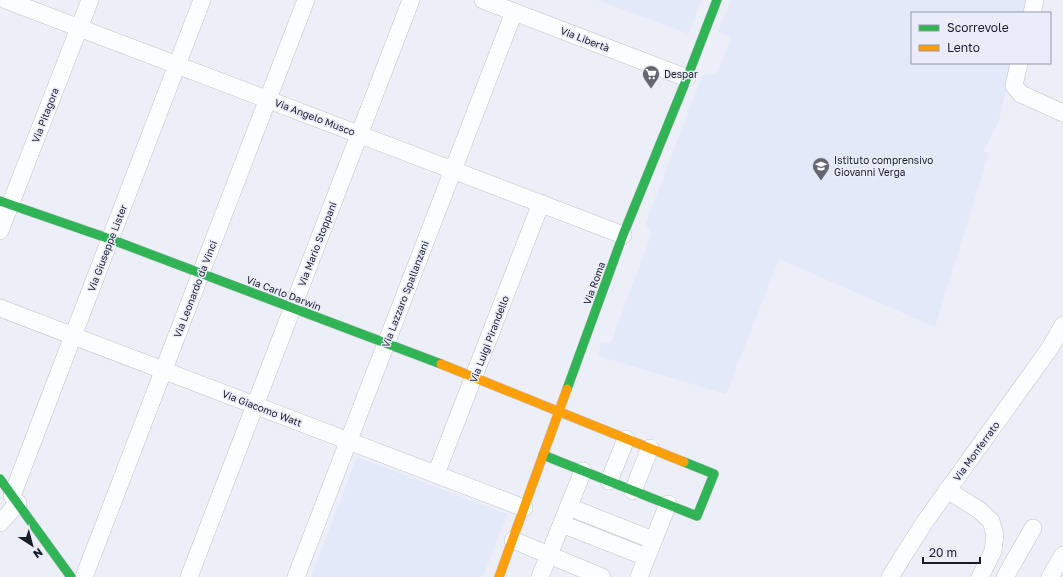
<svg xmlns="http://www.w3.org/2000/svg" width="1063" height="577" viewBox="0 0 1063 577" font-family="'Golos Text',sans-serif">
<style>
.built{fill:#e4e9fa}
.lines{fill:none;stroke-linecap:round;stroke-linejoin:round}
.street-casing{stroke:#c1c3cb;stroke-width:18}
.fast-casing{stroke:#c1c3cb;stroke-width:10}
.slow-casing{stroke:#c1c3cb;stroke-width:10}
.street{stroke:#fcfdfe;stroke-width:17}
.fast{stroke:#30b455;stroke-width:9}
.slow{stroke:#ff9f0a;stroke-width:9}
.labels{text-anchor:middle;stroke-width:3;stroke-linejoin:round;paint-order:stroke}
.street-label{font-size:10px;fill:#1b1d26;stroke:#e8ecfb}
.poi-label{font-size:10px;fill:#1b1d26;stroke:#e8ecfb;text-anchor:start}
</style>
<rect width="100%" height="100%" fill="#eceff7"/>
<g class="built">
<polygon points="597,0 701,0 689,34"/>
<polygon points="731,0 1026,0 1023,13 912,13 912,63 1012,63 999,121 984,151 989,153 935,327 779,259 726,394 598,356 601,343 611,342 652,233 645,225 702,76 716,74 732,38 718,31"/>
<polygon points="357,457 507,514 483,577 311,577"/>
</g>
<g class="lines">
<g class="street-casing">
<g id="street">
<polyline points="6,0 623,235"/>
<polyline points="483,0 687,78"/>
<polyline points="1032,13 1035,0"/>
<polyline points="1019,63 1014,86 1021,94 1063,113"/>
<polyline points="0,231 90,0"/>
<polyline points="0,308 524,508"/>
<polyline points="436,474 541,203"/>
<polyline points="609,481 626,439"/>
<polyline points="947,490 979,510 991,521 995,535 993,551 980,577"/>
<polyline points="633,491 650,448"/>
<polyline points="12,496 73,336 202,0"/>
<polyline points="569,507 653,540"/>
<polyline points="0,523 18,503"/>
<polyline points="562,524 646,557"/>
<polyline points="513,540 602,577"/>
<polyline points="84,577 306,0"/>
<polyline points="189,577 411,0"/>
<polyline points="296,577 514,12"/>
<polyline points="540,577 583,471"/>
<polyline points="639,577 668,504"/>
<polyline points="890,577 924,523 1050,348 1063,325"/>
<polyline points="1005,577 1033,528"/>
<polyline points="1050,577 1063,555"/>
</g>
</g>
<g class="fast-casing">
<g id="fast">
<polyline points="0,201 110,239 441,364"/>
<polyline points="567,389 623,235 687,78 717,0"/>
<polyline points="543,455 697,516 714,474 684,462"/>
<polyline points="0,479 71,577"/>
</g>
</g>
<g class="slow-casing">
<g id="slow">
<polyline points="441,364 684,462"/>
<polyline points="499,577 567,389"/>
</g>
</g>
<use href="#street" class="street"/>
<use href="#fast" class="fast"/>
<use href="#slow" class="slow"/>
</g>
<defs>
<g id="supermarket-pin" transform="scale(0.9)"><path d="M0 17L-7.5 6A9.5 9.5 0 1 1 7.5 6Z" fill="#64666f" stroke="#e8ecfb"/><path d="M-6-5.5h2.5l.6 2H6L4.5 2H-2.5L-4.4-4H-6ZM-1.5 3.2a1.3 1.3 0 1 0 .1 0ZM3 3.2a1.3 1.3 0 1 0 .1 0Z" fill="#fff"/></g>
<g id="school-pin" transform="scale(0.9)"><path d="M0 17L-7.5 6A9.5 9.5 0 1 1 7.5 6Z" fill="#64666f" stroke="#e8ecfb"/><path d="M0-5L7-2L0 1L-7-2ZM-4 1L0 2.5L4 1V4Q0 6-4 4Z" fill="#fff"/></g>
</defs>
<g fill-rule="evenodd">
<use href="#supermarket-pin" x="651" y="74"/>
<use href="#school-pin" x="821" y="166"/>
</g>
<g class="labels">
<g class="street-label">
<text transform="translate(585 39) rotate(21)" y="4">Via Libertà</text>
<text transform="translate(45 115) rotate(-69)" y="4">Via Pitagora</text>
<text transform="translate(315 117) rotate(21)" y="4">Via Angelo Musco</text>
<text transform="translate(317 244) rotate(-69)" y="4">Via Mario Stoppani</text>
<text transform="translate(107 248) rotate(-69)" y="4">Via Giuseppe Lister</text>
<text transform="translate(594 283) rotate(-70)" y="4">Via Roma</text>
<text transform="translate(195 289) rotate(-69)" y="4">Via Leonardo da Vinci</text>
<text transform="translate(284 293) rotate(21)" y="4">Via Carlo Darwin</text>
<text transform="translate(405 294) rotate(-69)" y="4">Via Lazzaro Spallanzani</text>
<text transform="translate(489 339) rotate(-69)" y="4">Via Luigi Pirandello</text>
<text transform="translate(262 408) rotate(21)" y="4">Via Giacomo Watt</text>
<text transform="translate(976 451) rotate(-54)" y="4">Via Monferrato</text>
</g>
<g class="poi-label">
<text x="664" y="78">Despar</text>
<text x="834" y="164">Istituto comprensivo<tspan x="834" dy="12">Giovanni Verga</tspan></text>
</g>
</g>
<rect x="911" y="12" width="140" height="52" fill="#e8ecfb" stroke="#9699a6"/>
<rect x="919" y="25" width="20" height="6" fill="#30b455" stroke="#9699a6"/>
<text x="947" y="32" font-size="12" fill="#1b1d26">Scorrevole</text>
<rect x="919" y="45" width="20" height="6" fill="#ff9f0a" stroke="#9699a6"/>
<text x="947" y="52" font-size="12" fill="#1b1d26">Lento</text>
<g transform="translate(32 545) rotate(144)" stroke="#e8ecfb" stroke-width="3" paint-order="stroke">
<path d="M0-3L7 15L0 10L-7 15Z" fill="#1b1d26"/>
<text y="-6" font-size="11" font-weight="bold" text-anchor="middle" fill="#1b1d26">N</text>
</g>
<path d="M923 557v6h57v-6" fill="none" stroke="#1b1d26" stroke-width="2"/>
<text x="929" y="557" font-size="12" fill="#1b1d26" stroke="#e8ecfb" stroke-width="3" paint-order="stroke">20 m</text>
</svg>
